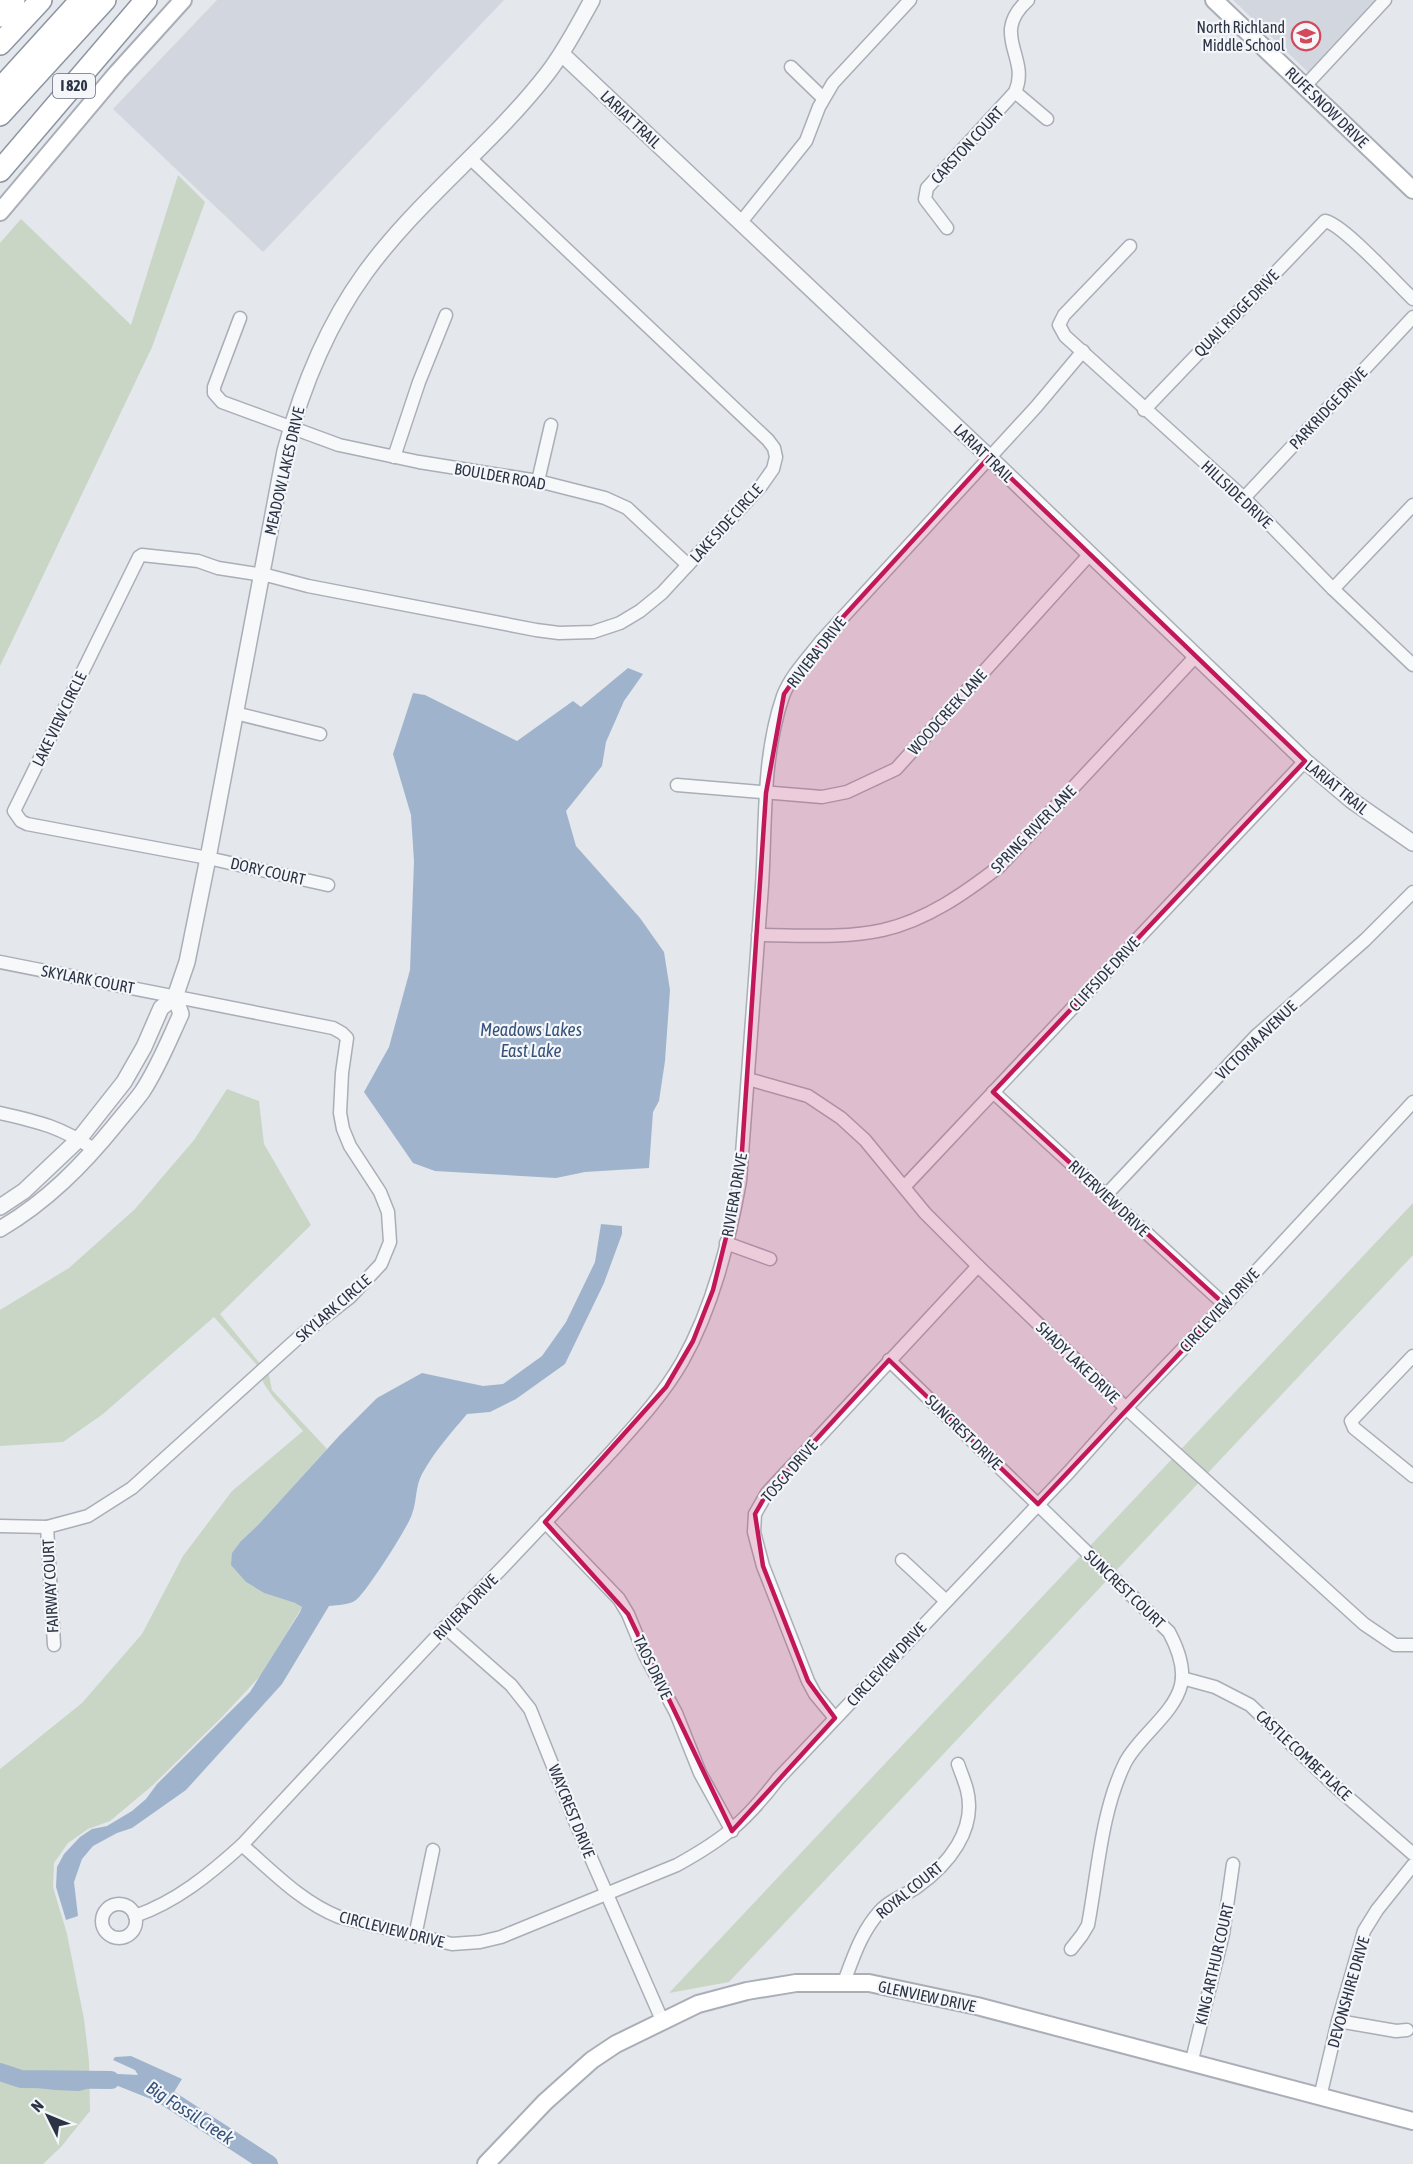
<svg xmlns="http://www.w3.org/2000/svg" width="1413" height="2164" viewBox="0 0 1413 2164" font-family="'Asap Condensed',sans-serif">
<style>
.built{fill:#d2d6de}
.green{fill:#c9d6c5}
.water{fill:#9fb4cc}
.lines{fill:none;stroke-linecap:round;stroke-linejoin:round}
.river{stroke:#9fb4cc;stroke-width:18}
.minor-casing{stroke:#a9aeb7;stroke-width:15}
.tertiary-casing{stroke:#a9aeb7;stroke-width:18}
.secondary-casing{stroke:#a9aeb7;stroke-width:20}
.motorway-casing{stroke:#8b94a3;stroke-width:24}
.minor{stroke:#f7f8fa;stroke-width:12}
.tertiary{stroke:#f7f8fa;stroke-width:15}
.secondary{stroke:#fff;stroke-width:16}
.motorway{stroke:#fff;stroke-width:21}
.marked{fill:#c2185b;fill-opacity:0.2;stroke:#c2185b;stroke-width:4.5;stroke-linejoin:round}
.labels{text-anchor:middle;stroke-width:4.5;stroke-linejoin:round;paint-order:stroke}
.shield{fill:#f4f6f9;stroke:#676e7b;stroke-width:1.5}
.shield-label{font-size:15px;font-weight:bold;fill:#2b3445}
.poi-label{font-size:16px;fill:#2b3445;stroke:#f4f6f9;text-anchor:end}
.street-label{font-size:16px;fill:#2b3445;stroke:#f4f6f9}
.water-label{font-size:18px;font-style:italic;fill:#34527a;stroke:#f4f6f9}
</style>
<rect width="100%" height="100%" fill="#e4e7ec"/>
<g class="built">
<polygon points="217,0 504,0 263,252 113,109"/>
<polygon points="1233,0 1375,0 1308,72"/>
</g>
<g class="green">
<polygon points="178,175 205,202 152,347 0,666 0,243 21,219 131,325"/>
<polygon points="227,1089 259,1101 264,1144 311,1225 220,1314 269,1375 272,1390 327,1449 258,1525 241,1541 246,1582 264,1593 295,1603 302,1607 262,1674 222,1717 153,1785 110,1821 88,1829 68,1843 54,1863 53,1887 67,1934 84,2019 89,2061 90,2111 61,2147 43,2164 0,2164 0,1769 82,1703 142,1634 183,1556 232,1491 303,1431 273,1397 264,1384 257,1365 214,1317 103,1414 63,1442 0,1446 0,1310 69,1268 135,1209 194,1140"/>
<polygon points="1413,1203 1413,1255 729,1982 669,1993"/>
</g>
<g class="water">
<polygon points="628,668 643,674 624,701 606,742 602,766 566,811 576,846 640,918 664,952 670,990 665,1061 659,1101 653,1112 649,1168 585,1172 556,1178 435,1171 413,1163 364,1092 389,1047 410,970 414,861 411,815 393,754 413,693 425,695 517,741 573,701 581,707"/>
<path d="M601,1224L622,1226V1234L604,1283L565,1364L516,1399L490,1412L467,1414C451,1433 434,1452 422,1474C415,1487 417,1501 412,1514C409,1526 365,1594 356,1600C349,1605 338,1605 329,1606L282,1684L186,1790L132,1828L117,1833L93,1846L82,1859L74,1882L78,1916L66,1920L56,1887L57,1867L64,1854L80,1837L92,1829L107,1826L132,1811L146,1799L157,1784L250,1692L300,1612L302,1607L295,1603L264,1593L246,1582L231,1565L232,1553L241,1541L258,1525L339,1436L377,1398L422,1373L483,1386L503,1384L542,1356L566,1322L595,1262Z"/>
<polygon points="131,2056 182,2079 166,2105 118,2086 102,2085 79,2091 55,2090 29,2087 0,2077 0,2067 25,2076 58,2082 79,2081 119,2074 138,2075 135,2070 113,2060 115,2057"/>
</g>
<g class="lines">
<g class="river">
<polyline points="0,2072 21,2079 111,2080"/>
<polyline points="149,2086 269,2164"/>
</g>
<g class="minor-casing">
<g id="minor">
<polyline points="791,67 823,98"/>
<polyline points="1305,86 1385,0"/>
<polyline points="1015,92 1047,119"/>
<polyline points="741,222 806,141 819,107 833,83 910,0"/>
<path d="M947,228L925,199L927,188L1015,92C1031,57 989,35 1028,0"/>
<polyline points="1130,246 1064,315 1059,325 1065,336 1244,498 1333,589 1413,665"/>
<polyline points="240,318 214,387 214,393 222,402 339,445 419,462 538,481 605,498 627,508 688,565"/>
<path d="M1144,410L1325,221C1343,224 1397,284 1413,299"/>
<polyline points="394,457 419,382 446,315"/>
<polyline points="538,481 551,425"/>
<polyline points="1244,498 1413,317"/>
<polyline points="1333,589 1413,505"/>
<polyline points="235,713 320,734"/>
<polyline points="677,785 822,797 847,792 896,769 1089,555"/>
<polyline points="328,885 208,858 27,824 21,821 14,811 139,557 142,555 198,561 218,568 270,576 308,586 536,630 559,633 593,632 620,623 640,611 662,593 761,486 773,469 776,457 774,448 768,440 471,159"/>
<path d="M758,935C799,935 843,939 883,930C927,920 965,893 1000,866L1195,657"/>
<polyline points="0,962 333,1028 342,1033 347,1038 342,1073 340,1113 343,1129 350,1146 380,1192 388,1212 390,1242 381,1264 350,1297 299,1337 132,1488 88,1516 47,1527 0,1526"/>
<polyline points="748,1079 808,1096 841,1118 865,1140 925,1213 978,1266 1126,1408 1364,1624 1395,1645 1413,1645"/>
<polyline points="993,1092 1225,1305"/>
<path d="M0,1113C40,1122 61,1127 95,1150"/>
<polyline points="904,1187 1305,761"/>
<polyline points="1106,1195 1256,1036 1365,940 1413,892"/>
<polyline points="726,1243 770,1259"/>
<polyline points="1413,1356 1351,1421 1354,1428 1413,1476"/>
<path d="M889,1360L1169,1632C1177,1647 1185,1668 1181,1685C1174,1714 1138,1737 1125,1763C1101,1812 1098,1872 1088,1925L1082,1935L1071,1949"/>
<polyline points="545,1522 619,1599 628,1614 645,1655 676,1713 700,1773 732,1831"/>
<polyline points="47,1527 54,1645"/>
<polyline points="902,1560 946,1601"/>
<polyline points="445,1627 511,1685 530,1709 577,1826 662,2020"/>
<polyline points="1182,1678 1215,1687 1250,1705 1336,1787 1413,1854"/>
<polyline points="835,1718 815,1694 808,1681 763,1566 754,1532 755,1514 767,1493 978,1266"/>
<path d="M242,1845C272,1871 301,1902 339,1917L452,1944L480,1942L501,1937L677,1865C724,1839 745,1822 778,1779L1069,1472L1126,1408L1225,1305L1413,1102"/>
<circle cx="119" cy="1921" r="17"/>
<path d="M135,1916C176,1902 210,1874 242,1845C329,1752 415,1658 503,1567C540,1528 576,1490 612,1451C637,1423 663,1395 682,1362C713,1307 729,1242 740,1181C747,1083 755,984 762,886C766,822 762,757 783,696C791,675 809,657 822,640L1036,407L1083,351"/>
<polyline points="415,1936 433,1850"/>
<path d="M844,1982C854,1955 862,1930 882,1909C892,1899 906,1895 917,1887C948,1865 977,1830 967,1790C965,1782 961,1773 958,1764"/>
<polyline points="1338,2021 1396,2031 1407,2030"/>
<polyline points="1191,2064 1223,1934 1233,1864"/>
<polyline points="1320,2097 1338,2021 1364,1931 1377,1910 1413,1865"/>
</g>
</g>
<g class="tertiary-casing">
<g id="tertiary">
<polyline points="562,54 989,457 1305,761 1351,800 1413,843"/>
<path d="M0,1207L24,1191L79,1139L124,1082L144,1047L161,1008L175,997L187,962L208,858L285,451C302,387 326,327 365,273C418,200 492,145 547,74C565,51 578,25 592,0"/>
<path d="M0,1229C46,1202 82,1166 116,1124C124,1114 134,1103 142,1092C158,1068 169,1040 181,1014L175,997"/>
</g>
</g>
<g class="secondary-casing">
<g id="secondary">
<polyline points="1214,0 1413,190"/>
<polyline points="0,212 117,73 183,0"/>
<polyline points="486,2164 545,2102 592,2060 616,2044 698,2004 747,1991 796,1983 869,1983 977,2006 1413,2121"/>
</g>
</g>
<g class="motorway-casing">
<g id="motorway">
<polyline points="0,16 14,0"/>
<polyline points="0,44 41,0"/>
<polyline points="0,89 81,0"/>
<polyline points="0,115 105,0"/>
<polyline points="0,171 146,0"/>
</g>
</g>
<use href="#minor" class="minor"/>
<use href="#tertiary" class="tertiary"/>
<use href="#secondary" class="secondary"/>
<use href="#motorway" class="motorway"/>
</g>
<path class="marked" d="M989,457L1305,761L993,1092L1225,1305L1038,1504L889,1360L767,1493L755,1514L763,1566L808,1681L835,1718L732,1831L628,1614L545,1522L666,1387L693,1341L713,1290L740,1181L766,793L784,694L822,640Z"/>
<defs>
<g id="school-ring" transform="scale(1.5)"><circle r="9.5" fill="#f4f6f9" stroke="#d1495b" stroke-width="1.5"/><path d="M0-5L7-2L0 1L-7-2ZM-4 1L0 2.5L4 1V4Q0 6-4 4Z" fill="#d1495b"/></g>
</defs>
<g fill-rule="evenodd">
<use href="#school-ring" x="1306" y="36"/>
</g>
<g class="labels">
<rect class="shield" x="53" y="74" width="42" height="24" rx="4.5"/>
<g class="shield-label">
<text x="74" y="91">I 820</text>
</g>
<g class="poi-label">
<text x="1285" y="33">North Richland<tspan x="1285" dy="18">Middle School</tspan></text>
</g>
<g class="street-label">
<text transform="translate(1327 107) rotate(44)" y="6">RUFE SNOW DRIVE</text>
<text transform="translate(631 119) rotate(43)" y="6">LARIAT TRAIL</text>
<text transform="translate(967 145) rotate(-47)" y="6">CARSTON COURT</text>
<text transform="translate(1236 313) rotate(-46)" y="6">QUAIL RIDGE DRIVE</text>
<text transform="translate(1328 408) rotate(-47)" y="6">PARKRIDGE DRIVE</text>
<text transform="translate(984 453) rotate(44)" y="6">LARIAT TRAIL</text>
<text transform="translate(284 471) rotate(-77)" y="6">MEADOW LAKES DRIVE</text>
<text transform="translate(500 476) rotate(10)" y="6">BOULDER ROAD</text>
<text transform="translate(1237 494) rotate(43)" y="6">HILLSIDE DRIVE</text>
<text transform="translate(726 523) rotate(-48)" y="6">LAKE SIDE CIRCLE</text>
<text transform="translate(816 652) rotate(-52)" y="6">RIVIERA DRIVE</text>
<text transform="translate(947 712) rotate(-48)" y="6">WOODCREEK LANE</text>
<text transform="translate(59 719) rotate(-64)" y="6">LAKE VIEW CIRCLE</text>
<text transform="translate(1337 787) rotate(39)" y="6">LARIAT TRAIL</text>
<text transform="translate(1033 829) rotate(-46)" y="6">SPRING RIVER LANE</text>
<text transform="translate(268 871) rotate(13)" y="6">DORY COURT</text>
<text transform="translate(1104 974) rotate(-47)" y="6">CLIFFSIDE DRIVE</text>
<text transform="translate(88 979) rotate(11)" y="6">SKYLARK COURT</text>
<text transform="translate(1256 1040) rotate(-44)" y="6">VICTORIA AVENUE</text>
<text transform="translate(734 1195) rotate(-80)" y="6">RIVIERA DRIVE</text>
<text transform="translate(1109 1198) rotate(43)" y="6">RIVERVIEW DRIVE</text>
<text transform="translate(333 1308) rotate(-41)" y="6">SKYLARK CIRCLE</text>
<text transform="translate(1219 1310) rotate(-47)" y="6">CIRCLEVIEW DRIVE</text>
<text transform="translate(1078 1362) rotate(44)" y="6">SHADY LAKE DRIVE</text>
<text transform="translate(964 1432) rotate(44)" y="6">SUNCREST DRIVE</text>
<text transform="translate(789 1471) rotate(-49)" y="6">TOSCA DRIVE</text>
<text transform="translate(50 1586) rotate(-93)" y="6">FAIRWAY COURT</text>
<text transform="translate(1125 1589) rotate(44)" y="6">SUNCREST COURT</text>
<text transform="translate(465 1607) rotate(-46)" y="6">RIVIERA DRIVE</text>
<text transform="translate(886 1664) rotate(-47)" y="6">CIRCLEVIEW DRIVE</text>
<text transform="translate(653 1667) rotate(64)" y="6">TAOS DRIVE</text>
<text transform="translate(1304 1755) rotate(43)" y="6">CASTLE COMBE PLACE</text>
<text transform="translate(572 1811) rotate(68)" y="6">WAYCREST DRIVE</text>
<text transform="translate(909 1890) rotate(-39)" y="6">ROYAL COURT</text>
<text transform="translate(392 1929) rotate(14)" y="6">CIRCLEVIEW DRIVE</text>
<text transform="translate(1214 1964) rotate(-77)" y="6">KING ARTHUR COURT</text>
<text transform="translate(1348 1992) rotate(-74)" y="6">DEVONSHIRE DRIVE</text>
<text transform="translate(927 1996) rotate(12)" y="6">GLENVIEW DRIVE</text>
</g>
<g class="water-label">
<text x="531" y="1036">Meadows Lakes<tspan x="531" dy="21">East Lake</tspan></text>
<text transform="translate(190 2113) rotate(33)" y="6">Big Fossil Creek</text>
</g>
</g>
<g transform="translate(48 2116) rotate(313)" stroke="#f4f6f9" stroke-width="4.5" paint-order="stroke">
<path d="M0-4.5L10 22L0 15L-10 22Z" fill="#2b3445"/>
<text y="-9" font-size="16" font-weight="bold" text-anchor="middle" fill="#2b3445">N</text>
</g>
</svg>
